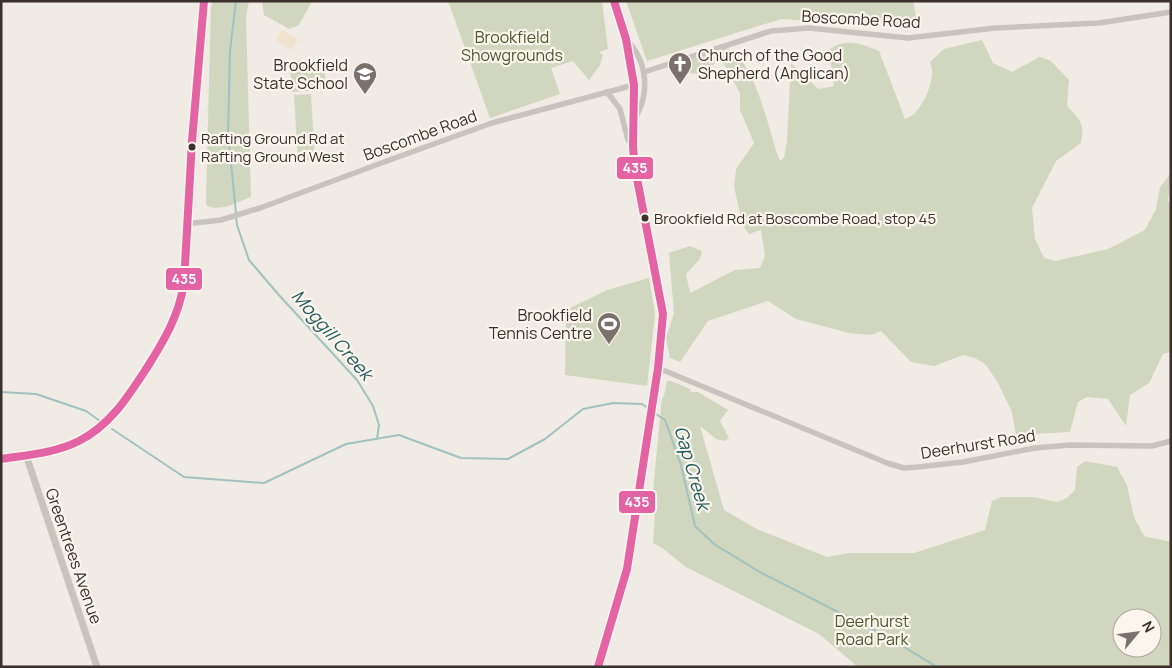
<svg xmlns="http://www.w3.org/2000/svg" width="1172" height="668" viewBox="0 0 1172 668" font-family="Manrope,sans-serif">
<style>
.green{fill:#d1d6bf;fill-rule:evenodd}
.sand{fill:#efe3cc}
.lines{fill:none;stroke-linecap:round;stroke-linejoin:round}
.stream{stroke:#a1c2c1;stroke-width:2}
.minor{stroke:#c9c3be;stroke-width:5.5}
.tertiary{stroke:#c9c3be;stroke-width:7}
.secondary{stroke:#bab3ae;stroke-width:8}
.bus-1-casing{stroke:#fbf5ee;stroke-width:11}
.bus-1{stroke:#e463a4;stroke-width:8}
.bus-dot{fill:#3b302b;stroke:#fbf5ee;stroke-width:2}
.labels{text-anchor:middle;stroke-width:4.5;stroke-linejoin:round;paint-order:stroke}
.bus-label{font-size:15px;fill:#3b302b;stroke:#fbf5ee;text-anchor:start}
.street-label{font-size:16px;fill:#3b302b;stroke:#fbf5ee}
.park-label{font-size:16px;fill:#4a5a2e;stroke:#fbf5ee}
.poi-label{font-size:16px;fill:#3b302b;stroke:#fbf5ee;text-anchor:end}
.water-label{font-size:18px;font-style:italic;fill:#1f5a5e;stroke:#fbf5ee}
.line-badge{stroke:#fbf5ee;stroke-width:2}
.badge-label{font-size:14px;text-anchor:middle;font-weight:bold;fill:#fff}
</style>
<rect width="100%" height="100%" fill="#f0ebe5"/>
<g class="green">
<path d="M213,1H249L246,18L251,197C238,202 218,213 206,205V198L211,7Z"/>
<polygon points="262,1 312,1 299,25 289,29 264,15"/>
<polygon points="448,1 602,1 608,49 599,52 603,55 600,65 589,80 573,61 551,68 560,94 490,118"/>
<polygon points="626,1 913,1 918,27 902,24 812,21 781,19 647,61"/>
<path d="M982,40L993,63L1012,72L1040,57L1051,61L1069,80L1067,106C1080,120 1085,123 1081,143L1056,161L1032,208L1035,239L1044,258L1055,261L1108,249L1145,230L1156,209L1160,187L1171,173L1168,201L1171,205V352L1163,354L1149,383L1130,395L1126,426L1108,399L1087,397L1078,402L1070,432L1016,435L1012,412L997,381L985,364L975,358L963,355L934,366L911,362L881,331L871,335L849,333L796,319L768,301L708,321L680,362L670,358L666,338L674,313L669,253L690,246L702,251L700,259L686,274L690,293L735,270L760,268L765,256L761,230L749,234L743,226L734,187L736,169L754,143L740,110V93L721,59L700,74L679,72L682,63C692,59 711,47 721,47C754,48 769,135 780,161L784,158L787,141L791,63L818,89L834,86L829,50C844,37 862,44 879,51L905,119C920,115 931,89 932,75C933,71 931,66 930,62L944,49Z"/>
<polygon points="324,59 326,90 292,92 290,61"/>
<polygon points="311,94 315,160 298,161 294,95"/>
<polygon points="649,278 655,314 647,386 565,375 566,310 607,290"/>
<path d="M667,381H671L690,389L691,392H698L728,410L720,421L729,438L725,441L716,439L700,426L724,510L757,529L827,557L849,553H914L985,530L992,501L1002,497H1033L1057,502L1067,498L1075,490L1077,467L1085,461L1117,467L1127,485L1134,517L1144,536L1171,542V667H858L819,634L686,567L662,548L653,543L655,515L651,512L662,398L664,396ZM1122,618H1152V648H1122Z"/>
</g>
<polygon class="sand" points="281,31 285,31 298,40 291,50 276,40"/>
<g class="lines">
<g class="stream">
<polyline points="236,213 228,133 230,51 236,1"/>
<polyline points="236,217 237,225 249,260 278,294 357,380 373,406 379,425 377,439"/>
<polyline points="1,392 36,394 86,411 100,421"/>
<polyline points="653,412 665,420 681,465 695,526 714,544 758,571 891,639 937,667"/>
<polyline points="112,429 184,477 264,483 346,444 399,435 461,458 508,459 545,439 583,409 613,403 642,404 649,409"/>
</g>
<g class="minor">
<path d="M626,39C648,62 651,95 633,121"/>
<polyline points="644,72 771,31 809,28 908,38 995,28 1099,23 1171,12"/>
<polyline points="607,92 620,109 628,140 633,147"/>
<polyline points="187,222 194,223 221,220 260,208 395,158 492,123 634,85"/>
<polyline points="658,368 887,463 904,468 918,467 963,462 1035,448 1070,445 1152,446 1171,441"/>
</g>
<polyline class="tertiary" points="26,455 97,667"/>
<g class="secondary">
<path d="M1,459C27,455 56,453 79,441C111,425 130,396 148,366C165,340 181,315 184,283L192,141L204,1"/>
<polyline points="598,667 627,569 658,368 663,314 661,298 635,168 633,147 634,85 626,39 614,1"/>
</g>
<g class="bus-1-casing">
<g id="bus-1">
<path d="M1,459C27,455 55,453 79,441C111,425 129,395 148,366C165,339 179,315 184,283L192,141L204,1"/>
<polyline points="598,667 627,569 658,368 663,314 635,168 633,147 634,85 626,39 614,1"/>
</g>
</g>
<use href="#bus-1" class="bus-1"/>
</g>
<defs>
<g id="church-pin" transform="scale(1.25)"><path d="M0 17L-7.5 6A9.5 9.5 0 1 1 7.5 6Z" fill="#7a716c" stroke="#fbf5ee"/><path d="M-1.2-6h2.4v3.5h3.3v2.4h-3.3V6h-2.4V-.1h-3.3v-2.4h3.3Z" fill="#fff"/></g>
<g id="school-pin" transform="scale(1.25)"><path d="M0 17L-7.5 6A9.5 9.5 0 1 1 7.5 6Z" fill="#7a716c" stroke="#fbf5ee"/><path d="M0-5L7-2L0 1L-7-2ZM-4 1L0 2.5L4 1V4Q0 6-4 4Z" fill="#fff"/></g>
<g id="stadium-pin" transform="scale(1.25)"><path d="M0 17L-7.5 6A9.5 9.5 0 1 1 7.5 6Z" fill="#7a716c" stroke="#fbf5ee"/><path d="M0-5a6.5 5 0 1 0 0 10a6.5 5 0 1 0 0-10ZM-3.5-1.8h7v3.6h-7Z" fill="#fff"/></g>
</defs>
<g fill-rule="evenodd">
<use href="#church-pin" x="680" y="64"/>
<use href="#school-pin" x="365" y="74"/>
<use href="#stadium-pin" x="609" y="324"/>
</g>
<g class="bus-dot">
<circle cx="192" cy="147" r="4.5"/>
<circle cx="645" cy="218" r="4.5"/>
</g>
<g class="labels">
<g class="bus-label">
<text x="201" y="144">Rafting Ground Rd at<tspan x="201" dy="18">Rafting Ground West</tspan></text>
<text x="654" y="224">Brookfield Rd at Boscombe Road, stop 45</text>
</g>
<g class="street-label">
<text transform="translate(861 19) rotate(3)" y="6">Boscombe Road</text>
<text transform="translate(420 135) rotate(-20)" y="6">Boscombe Road</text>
<text transform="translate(978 444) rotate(-9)" y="6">Deerhurst Road</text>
<text transform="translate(74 556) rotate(71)" y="6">Greentrees Avenue</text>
</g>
<g class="park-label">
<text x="512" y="43">Brookfield<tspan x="512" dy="18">Showgrounds</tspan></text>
<text x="872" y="627">Deerhurst<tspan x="872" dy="18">Road Park</tspan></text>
</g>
<g class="poi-label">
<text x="698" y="61" text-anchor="start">Church of the Good<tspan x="698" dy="18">Shepherd (Anglican)</tspan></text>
<text x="348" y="71">Brookfield<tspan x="348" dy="18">State School</tspan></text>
<text x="592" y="321">Brookfield<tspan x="592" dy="18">Tennis Centre</tspan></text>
</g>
<g class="water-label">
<text transform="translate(332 335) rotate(49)" y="6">Moggill Creek</text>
<text transform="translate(692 468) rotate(74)" y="6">Gap Creek</text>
</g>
</g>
<g class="line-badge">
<rect x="616" y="156" width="38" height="24" rx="5" fill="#e463a4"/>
<rect x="165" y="267" width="38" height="24" rx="5" fill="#e463a4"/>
<rect x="618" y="490" width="38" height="24" rx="5" fill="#e463a4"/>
</g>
<g class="badge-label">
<text x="635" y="173">435</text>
<text x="184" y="284">435</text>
<text x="637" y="507">435</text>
</g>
<rect width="1172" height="668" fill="none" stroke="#3b302b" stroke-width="5"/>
<g transform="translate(1137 633) rotate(61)"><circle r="24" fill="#fbf5ee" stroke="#aea6a0"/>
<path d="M0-4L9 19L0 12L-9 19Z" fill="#7a716c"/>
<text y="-8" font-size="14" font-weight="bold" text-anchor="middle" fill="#3b302b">N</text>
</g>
</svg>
